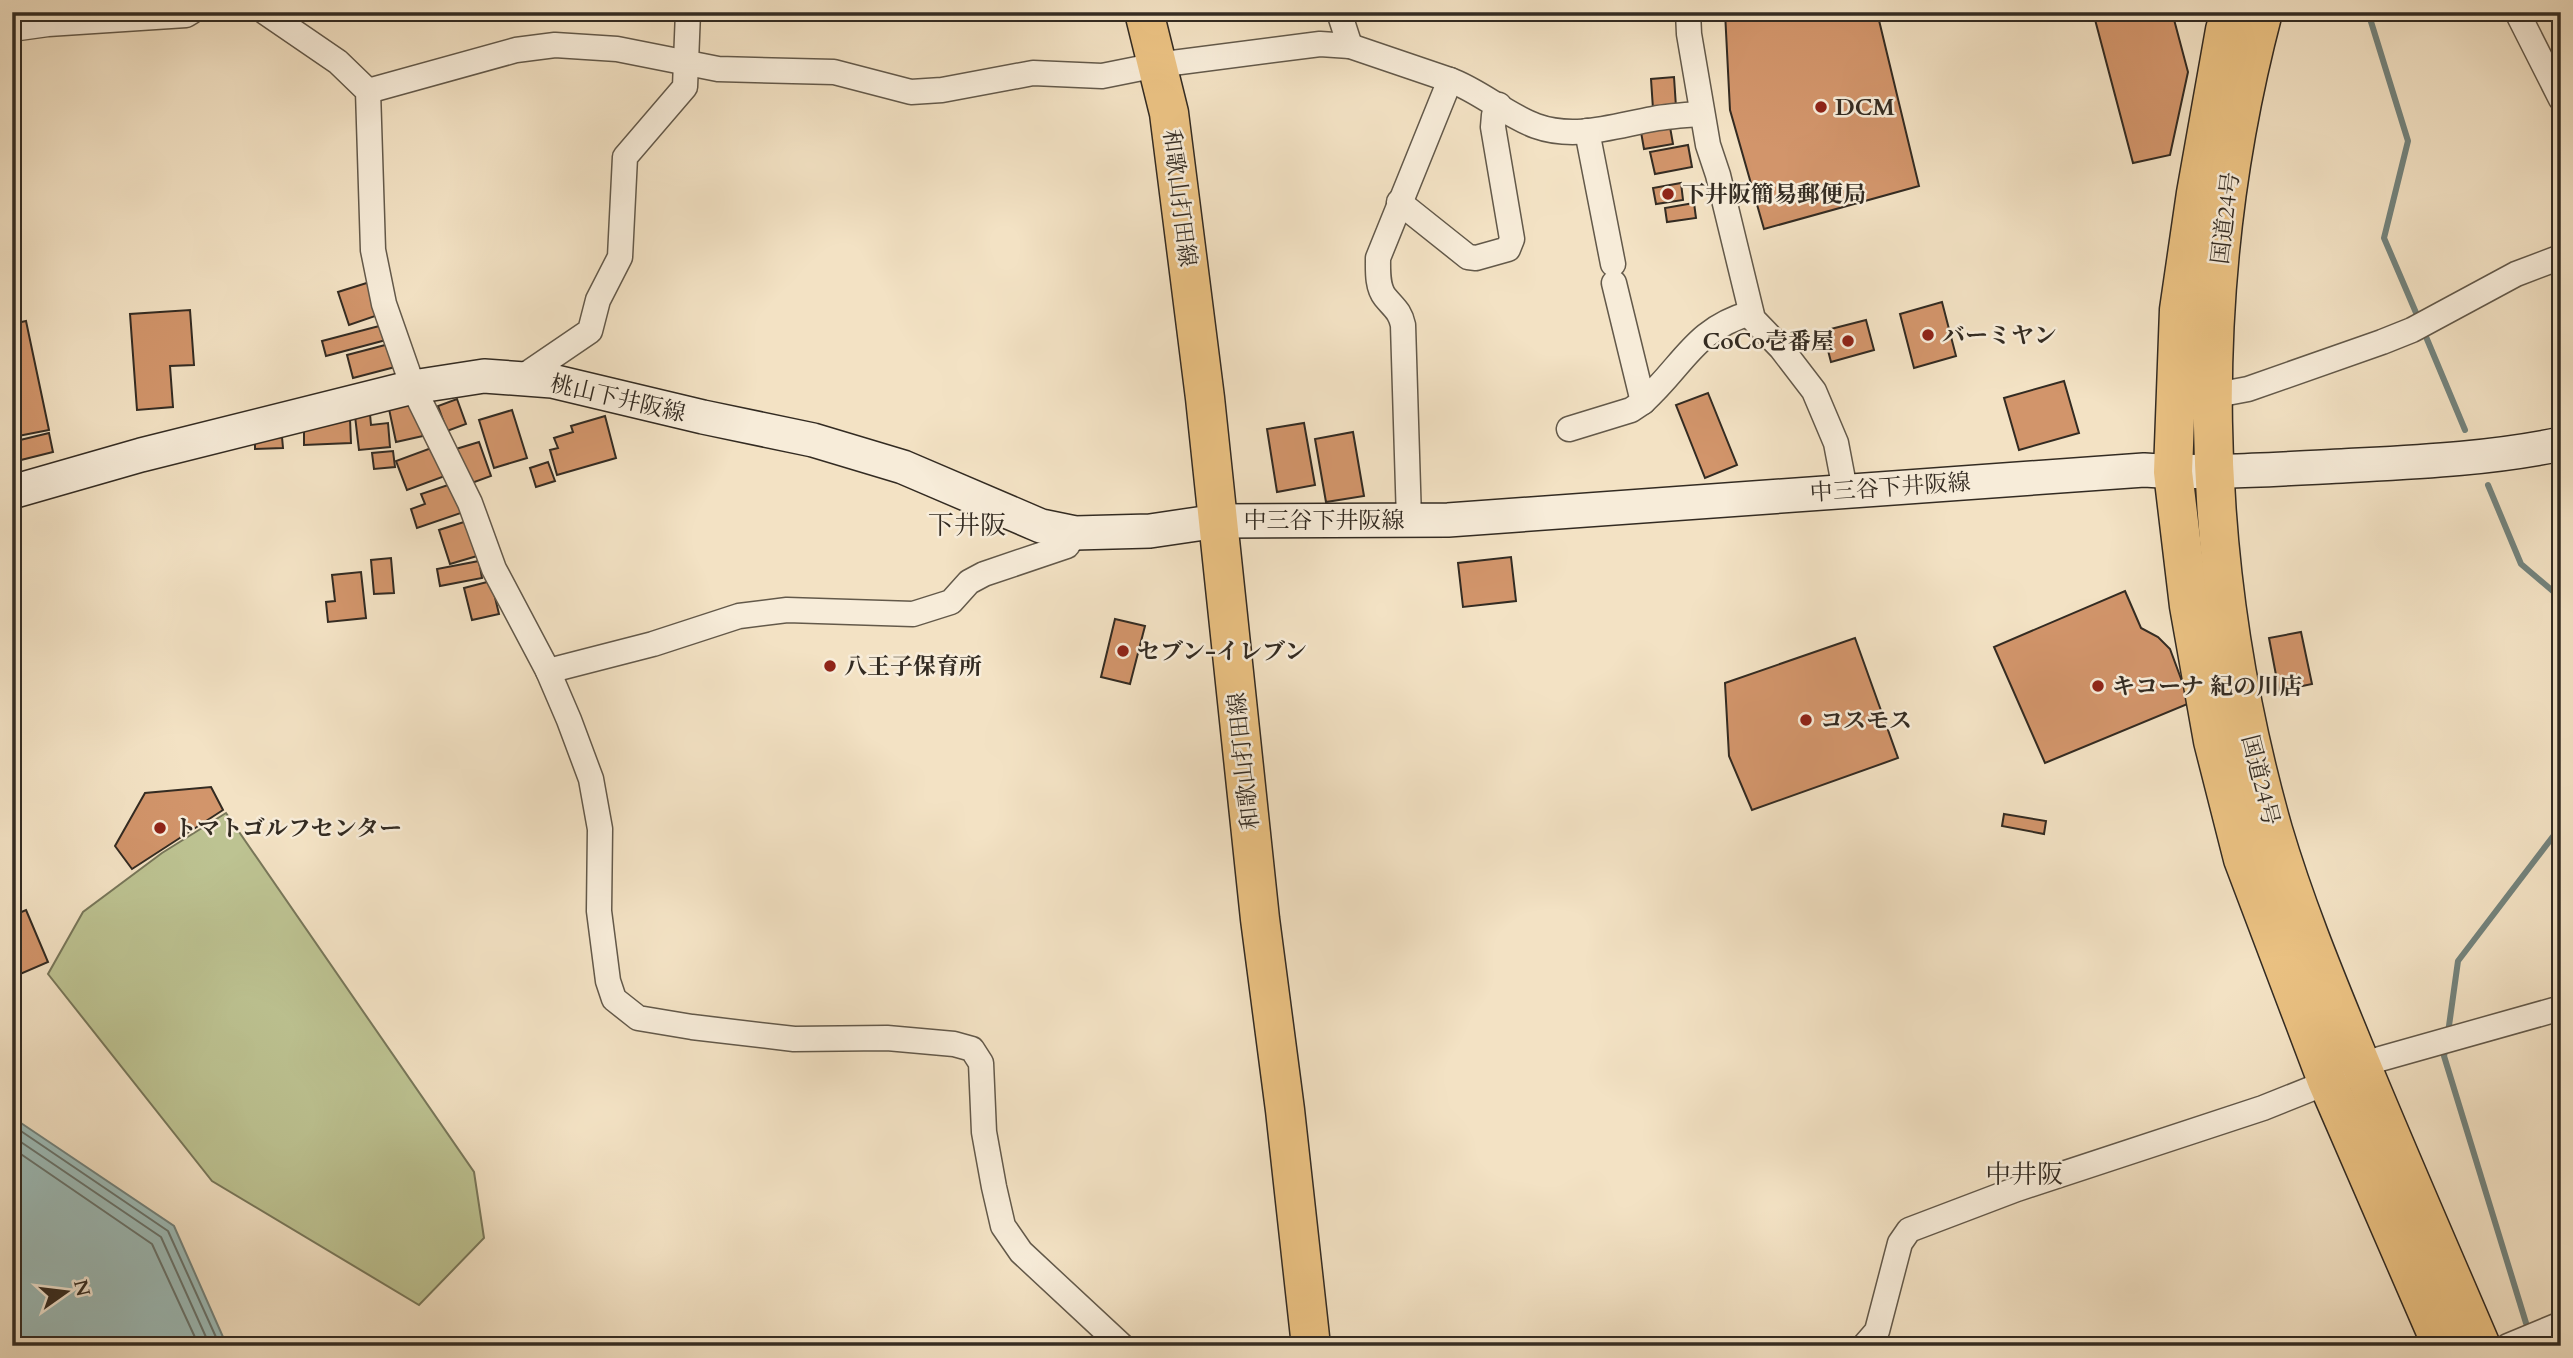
<svg xmlns="http://www.w3.org/2000/svg" width="2573" height="1358" viewBox="0 0 2573 1358" font-family="Cardo,'Noto Serif JP',serif">
<style>
.green{fill:#bdc392;stroke:#78775a;stroke-width:2}
.water{fill:#9dbdba;stroke:#73837d;stroke-width:2}
.lines{fill:none;stroke-linecap:round;stroke-linejoin:round}
.shore{stroke:#68746e;stroke-width:2}
.stream{stroke:#73837d;stroke-width:6}
.building{fill:#d2956b;stroke:#332b22;stroke-width:2}
.minor-casing{stroke:#63594a;stroke-width:27}
.secondary-casing{stroke:#332b22;stroke-width:36}
.primary-casing{stroke:#332b22;stroke-width:41}
.trunk-casing{stroke:#332b22;stroke-width:41}
.minor{stroke:#f7ecd9;stroke-width:24}
.secondary{stroke:#f7ecd9;stroke-width:33}
.primary{stroke:#eac182;stroke-width:38}
.trunk{stroke:#eac182;stroke-width:38}
.poi-dot{fill:#8f2418;stroke:#f7ecd9;stroke-width:2.5}
.labels{text-anchor:middle;stroke-width:5;stroke-linejoin:round;paint-order:stroke}
.poi-label{font-size:23px;font-weight:bold;fill:#332b22;stroke:#f7ecd9;text-anchor:start}
.street-label{font-size:23px;fill:#332b22;stroke:#f7ecd9}
.quarter-label{font-size:26px;fill:#332b22;stroke:#f7ecd9}
</style>
<rect width="100%" height="100%" fill="#f3e2c4"/>
<filter id="stains"><feTurbulence type="fractalNoise" baseFrequency=".00286" numOctaves="4"/><feColorMatrix values="0 0 0 0 .2 0 0 0 0 .09 0 0 0 0 .02 0 0 0 .5 -.17"/></filter>
<radialGradient id="worn" r=".72"><stop offset=".6" stop-color="#630" stop-opacity="0"/><stop offset="1" stop-color="#630" stop-opacity=".3"/></radialGradient>
<polygon class="green" points="226,813 474,1172 484,1238 419,1305 212,1181 48,974 83,912 162,853"/>
<polygon class="water" points="12,1117 174,1226 227,1346 12,1346"/>
<g class="lines">
<g class="shore">
<polyline points="12,1125 168,1231 220,1346"/>
<polyline points="12,1136 161,1237 210,1346"/>
<polyline points="12,1148 152,1244 199,1346"/>
</g>
<g class="stream">
<polyline points="2368,12 2408,141 2384,238 2420,322"/>
<polyline points="2424,332 2465,430"/>
<polyline points="2488,485 2521,564 2561,598"/>
<polyline points="2448,1033 2458,961 2561,826"/>
<polyline points="2446,1047 2444,1056 2526,1323"/>
</g>
</g>
<g class="building">
<polygon points="1725,12 1877,12 1919,186 1764,229 1730,110"/>
<polygon points="2093,12 2172,12 2188,72 2170,155 2133,163"/>
<polygon points="1674,77 1676,107 1653,109 1651,79"/>
<polygon points="1670,127 1673,144 1644,149 1641,132"/>
<polygon points="1688,145 1692,167 1655,174 1650,152"/>
<polygon points="1681,183 1683,200 1656,204 1653,188"/>
<polygon points="1694,203 1696,218 1667,222 1665,208"/>
<polygon points="373,281 384,313 349,325 338,292"/>
<polygon points="1942,302 1956,356 1914,368 1900,314"/>
<polygon points="190,310 194,365 170,366 173,407 137,410 130,314"/>
<polygon points="1866,320 1874,350 1831,362 1823,331"/>
<polygon points="26,321 49,430 13,437 12,324"/>
<polygon points="383,325 386,340 326,356 322,341"/>
<polygon points="389,344 395,367 353,378 347,355"/>
<polygon points="2064,381 2079,433 2019,450 2004,398"/>
<polygon points="1708,393 1737,465 1705,478 1676,405"/>
<polygon points="457,399 466,424 447,431 438,406"/>
<polygon points="415,402 423,436 396,442 389,409"/>
<polygon points="512,410 527,458 494,468 479,420"/>
<polygon points="370,414 371,425 388,423 390,447 359,450 355,416"/>
<polygon points="605,416 616,458 557,475 550,450 558,448 554,438 573,432 571,426"/>
<polygon points="350,419 351,443 304,445 304,426 329,425 329,420"/>
<polygon points="1304,423 1315,485 1277,492 1267,429"/>
<polygon points="1353,432 1364,496 1326,502 1315,439"/>
<polygon points="49,433 53,452 21,460 16,441"/>
<polygon points="282,437 283,448 255,449 255,438"/>
<polygon points="479,442 491,476 469,484 456,449"/>
<polygon points="434,447 445,476 407,490 396,461"/>
<polygon points="393,451 395,467 374,469 372,453"/>
<polygon points="548,462 555,481 536,487 530,468"/>
<polygon points="451,484 461,513 417,528 411,509 425,504 421,494"/>
<polygon points="467,521 477,556 450,564 439,530"/>
<polygon points="1511,557 1516,601 1463,607 1458,563"/>
<polygon points="391,558 394,593 374,594 371,560"/>
<polygon points="479,561 482,578 440,586 437,569"/>
<polygon points="361,572 366,618 328,622 326,602 335,601 332,575"/>
<polygon points="491,581 499,614 472,620 464,588"/>
<polygon points="2125,591 2141,628 2158,637 2170,649 2190,703 2045,763 1994,647"/>
<polygon points="1115,619 1145,626 1130,684 1101,677"/>
<polygon points="2301,632 2312,684 2279,691 2269,638"/>
<polygon points="1855,638 1898,758 1752,810 1729,756 1725,683"/>
<polygon points="211,787 223,810 132,869 115,846 145,793"/>
<polygon points="2004,814 2046,821 2044,834 2002,826"/>
<polygon points="26,910 48,962 18,975 12,962 12,916"/>
</g>
<g class="lines">
<g class="minor-casing">
<g id="minor">
<polyline points="265,12 338,62 368,91 373,250 384,304 413,387 470,503 494,569 548,671 569,720 591,779 600,829 599,911 608,981 614,999 638,1018 692,1027 794,1039 887,1038 954,1044 972,1049 981,1063 984,1132 994,1187 1003,1226 1021,1252 1122,1346"/>
<polyline points="1339,12 1350,46"/>
<polyline points="1688,12 1689,34 1708,145 1718,175 1753,319 1781,348 1814,391 1836,443 1845,490"/>
<polyline points="2517,12 2561,99"/>
<polyline points="12,29 48,24 186,15 191,12"/>
<path d="M368,91L516,50L555,45L617,49L718,69L834,72L911,92L942,90L1033,73L1102,76L1157,65L1320,44L1350,46L1450,80C1480,91 1506,115 1536,126C1575,140 1614,126 1653,119C1669,116 1686,115 1702,114"/>
<polyline points="1587,131 1613,264"/>
<polyline points="1399,202 1468,257 1476,258 1508,249 1512,239 1493,127 1494,115 1499,105"/>
<path d="M1614,283L1643,402C1684,365 1694,329 1751,313"/>
<polyline points="521,378 590,331 598,300 620,257 625,157 685,87 688,12"/>
<polyline points="2211,396 2248,389 2382,342 2412,330 2516,274 2561,257"/>
<polyline points="1569,429 1631,410 1643,402"/>
<path d="M1409,520L1403,325C1400,311 1394,308 1385,297C1377,287 1378,271 1378,258L1450,80"/>
<polyline points="548,671 653,644 739,616 787,610 913,614 951,602 969,582 984,574 1067,546 1075,533"/>
<polyline points="1864,1346 1877,1331 1900,1243 1909,1230 2017,1189 2263,1108 2363,1068 2380,1059 2561,1008"/>
<polyline points="2508,1346 2561,1324"/>
</g>
</g>
<g class="secondary-casing">
<path id="secondary" d="M12,492L141,455L413,387L484,376L552,381L703,417L813,440L903,467L1041,526L1075,533L1150,531L1218,521L1448,520L2144,470C2211,474 2276,469 2342,466C2415,462 2489,459 2561,444"/>
</g>
<g class="primary-casing">
<polyline id="primary" points="1144,12 1169,113 1205,398 1260,919 1285,1110 1311,1346"/>
</g>
<g class="trunk-casing">
<g id="trunk">
<polyline points="2230,12 2225,30 2196,193 2179,310 2173,472 2189,606 2213,741 2243,859 2327,1081 2442,1346"/>
<path d="M2263,12C2192,281 2197,562 2273,830C2294,901 2322,970 2350,1038C2392,1141 2437,1243 2481,1346"/>
</g>
</g>
<use href="#minor" class="minor"/>
<use href="#secondary" class="secondary"/>
<use href="#primary" class="primary"/>
<use href="#trunk" class="trunk"/>
</g>
<g class="poi-dot">
<circle cx="1821" cy="107" r="7"/>
<circle cx="1668" cy="194" r="7"/>
<circle cx="1928" cy="335" r="7"/>
<circle cx="1848" cy="341" r="7"/>
<circle cx="1123" cy="651" r="7"/>
<circle cx="830" cy="666" r="7"/>
<circle cx="2098" cy="686" r="7"/>
<circle cx="1806" cy="720" r="7"/>
<circle cx="160" cy="828" r="7"/>
</g>
<g class="labels">
<g class="poi-label">
<text x="1835" y="115">DCM</text>
<text x="1682" y="202">下井阪簡易郵便局</text>
<text x="1942" y="343">バーミヤン</text>
<text x="1834" y="349" text-anchor="end">CoCo壱番屋</text>
<text x="1137" y="659">セブン-イレブン</text>
<text x="844" y="674">八王子保育所</text>
<text x="2112" y="694">キコーナ 紀の川店</text>
<text x="1820" y="728">コスモス</text>
<text x="174" y="836">トマトゴルフセンター</text>
</g>
<g class="street-label">
<text transform="translate(1180 198) rotate(83)" y="8">和歌山打田線</text>
<text transform="translate(2225 218) rotate(-83)" y="8">国道24号</text>
<text transform="translate(618 398) rotate(13)" y="8">桃山下井阪線</text>
<text transform="translate(1890 487) rotate(-4)" y="8">中三谷下井阪線</text>
<text x="1324" y="528">中三谷下井阪線</text>
<text transform="translate(1243 761) rotate(-96)" y="8">和歌山打田線</text>
<text transform="translate(2261 780) rotate(76)" y="8">国道24号</text>
</g>
<g class="quarter-label">
<text x="967" y="534">下井阪</text>
<text x="2024" y="1183">中井阪</text>
</g>
</g>
<rect width="2573" height="1358" fill="none" stroke="#f3e2c4" stroke-width="42"/>
<rect x="14" y="14" width="2545" height="1330" fill="none" stroke="#332b22" stroke-width="3.5"/>
<rect x="21" y="21" width="2531" height="1316" fill="none" stroke="#332b22" stroke-width="2"/>
<g transform="translate(66 1292) rotate(76)" stroke="#f7ecd9" stroke-width="5" paint-order="stroke">
<path d="M0-5L12 26L0 18L-12 26Z" fill="#332b22"/>
<text y="-10" font-size="19" font-weight="bold" text-anchor="middle" fill="#332b22">N</text>
</g>
<rect width="100%" height="100%" filter="url(#stains)"/>
<rect width="100%" height="100%" fill="url(#worn)"/>
</svg>
